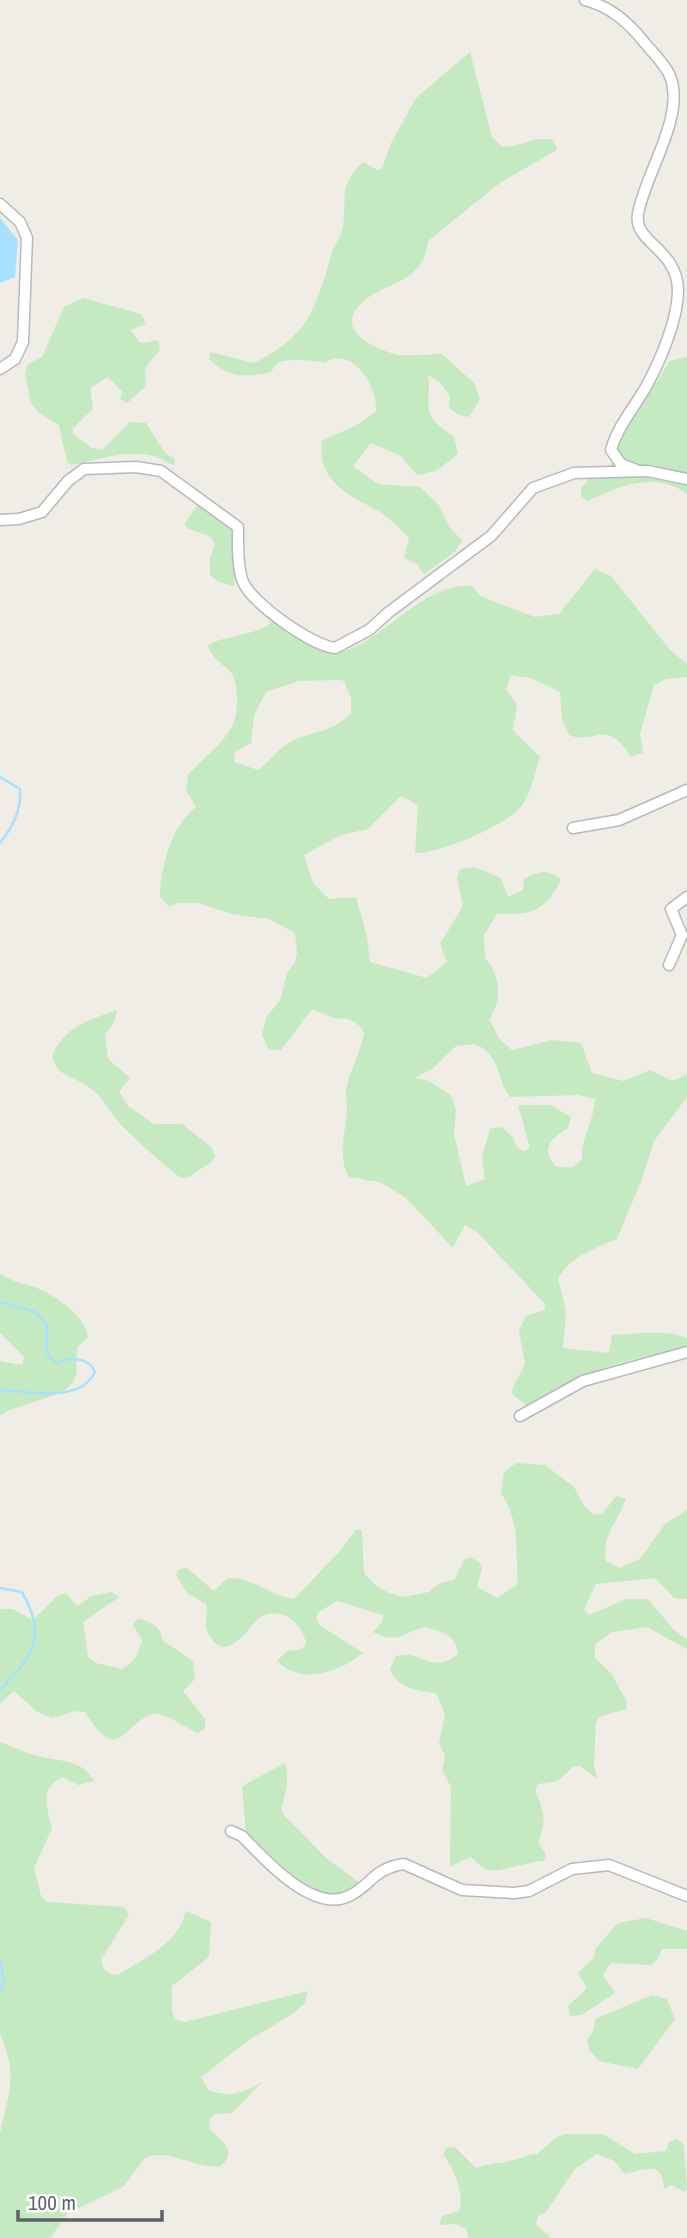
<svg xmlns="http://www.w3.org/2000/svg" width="687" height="2238" viewBox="0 0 687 2238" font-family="'Archivo Narrow',sans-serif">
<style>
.green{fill:#c5e9c1;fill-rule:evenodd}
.water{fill:#a7e1ff}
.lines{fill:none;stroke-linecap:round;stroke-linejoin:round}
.stream{stroke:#a7e1ff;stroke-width:2.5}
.minor-casing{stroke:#b6b9bd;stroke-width:13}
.minor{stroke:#fff;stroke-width:10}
</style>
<rect width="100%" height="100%" fill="#f0ede6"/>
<g class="green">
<path d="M470,52L492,137L503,147C522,147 533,136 553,140L557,150L501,182L428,241C423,288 379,280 357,308C338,333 376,348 394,354C403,357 431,354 442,354L474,383L480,399L469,417L459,415L449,408L450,397L440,382L428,375C432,411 418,412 454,437L458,454L436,471L417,475L401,456L371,443L353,466L378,484L420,487L439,505L450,528L462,540L455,552L424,574L417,564L404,558L409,538C399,528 388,516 375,509C346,494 317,480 322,441L357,425L376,411C378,386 352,345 324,363C316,360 285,358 278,363C275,365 273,369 271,372C246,378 228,378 209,359L210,352L254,363C309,336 316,308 332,252C335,243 341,237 343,227C347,201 338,184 363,162L377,170L382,169L391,143L416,98Z"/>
<path d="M83,298L141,314L146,324L130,330L141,343L158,340L160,350L145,368L146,386L127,403L120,399L122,391L108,377L90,388L93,409L73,428V434L92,448L102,450L130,422L146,423L165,453L175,459L174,465C167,463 161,458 154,456C127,449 97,460 71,465L67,462L59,425L39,413L31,403L25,373L28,364L42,357L64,307Z"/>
<path d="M687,357V494C657,471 619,485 588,501L581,496V488L590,478H604C616,459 618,442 628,422C640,401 658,384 669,361Z"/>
<polygon points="198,504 234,532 237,559 234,586 219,582 210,575 210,558 215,544 211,537 187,528 185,523"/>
<path d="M595,569L611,576L670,650L687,664V677L666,679L654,685L640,734L643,753L631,756C603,716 597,746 569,735L562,719L560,692L531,678L511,675L506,689L517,705L513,730L540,757C535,772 532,790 523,804C509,825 439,854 415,853L418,805L401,796L368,829L341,835L304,855L313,883L329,899L356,897L367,937L370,962L427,978L447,962L440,944L463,906L457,877L460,869L475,867L501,878L508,897L523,890L524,879C538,871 548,869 561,879C546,912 531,915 497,914L484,935L485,958C500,974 503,1001 489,1019L500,1040L512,1050L552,1040L581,1043L592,1073L623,1081L650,1070L673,1081L687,1074V1097L654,1141L642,1179L617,1239C594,1249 572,1255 558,1278L566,1312L563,1348L609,1353L612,1335C635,1334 665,1329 687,1338V1348C657,1354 623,1360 595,1372C574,1381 547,1402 526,1405L513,1395L512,1389L525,1364L519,1330L526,1316L545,1310V1304L477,1232L465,1225L453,1248L406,1198L380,1182L349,1177C336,1155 347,1130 347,1107C347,1101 345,1096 346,1091C349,1071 360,1055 364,1033L359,1025L349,1019L333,1018L312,1009L281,1050H269L262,1035L266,1018L280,1000L287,973L295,962L297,953L295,933L269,919L232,914L198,903H178L169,907L160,896C161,866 171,826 196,807L186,790L188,775C212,747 240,737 237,695C236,687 236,681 232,674C224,663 211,660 208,645C227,634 268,635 275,617C292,627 301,646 322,651C370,664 415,581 472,586L480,596L535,617L559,614ZM339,680L344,681L351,698V713C332,733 315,730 292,741C279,748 270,761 258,770L234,762L235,752L251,743L254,715L266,692L299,681ZM474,1044C501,1053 496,1079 510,1097L578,1095L595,1099C594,1122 581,1137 582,1159L573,1167H557C539,1149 551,1138 568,1128L571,1117L550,1105H518L530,1148L524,1151L518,1148L512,1136L501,1127L490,1129L482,1157L485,1179L466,1186L454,1134L456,1110L451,1095L427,1080L414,1078L432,1069L456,1046Z"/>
<path d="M117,1010L114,1023L105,1034L108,1059L130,1078L119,1091L128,1106L154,1124H182L212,1148L215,1157C209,1167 198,1168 190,1177L181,1178C160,1162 143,1146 124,1128C111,1115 103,1095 87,1086C78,1080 67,1076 58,1070L52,1056C64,1027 89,1020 117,1010Z"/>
<path d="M0,1274C12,1282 24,1283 37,1288C56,1296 85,1315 88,1337L78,1347C75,1357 78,1366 76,1375C72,1399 19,1401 0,1416V1361L22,1365L24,1357L0,1333Z"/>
<path d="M516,1463L545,1465L574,1487L584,1506L594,1515L603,1513L616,1496L626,1499C619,1520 601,1536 606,1561L619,1568L640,1559L665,1524L687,1510V1599L674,1598L655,1578L596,1584L584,1609L589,1615L626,1599H648L674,1630L687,1639V1649L647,1627L612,1632L595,1644V1658L611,1673L627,1702L626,1709L599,1717L596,1723L594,1765L597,1779L580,1766L573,1767L558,1781L538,1784L535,1791C544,1809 547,1823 538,1842L546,1854L544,1861C529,1861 499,1873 488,1870C482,1868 475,1860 470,1857L450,1867L451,1787L442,1770L445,1756L439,1743L445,1714L436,1693C420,1692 395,1687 390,1669L396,1656C422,1649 431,1676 458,1654C455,1634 444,1633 426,1627C403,1631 400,1646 373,1632L382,1622L383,1615L337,1601L319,1612L316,1618L319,1625L363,1653C339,1672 303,1686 277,1661L287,1651L302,1649L306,1643C303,1624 283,1606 262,1616C251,1622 227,1668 209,1635C202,1623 209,1615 206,1604L187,1593L176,1575L179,1569L187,1568L214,1591L227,1578C255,1577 266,1595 294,1599L339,1552L356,1529L362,1531L364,1573L374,1584L387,1592L402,1597L429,1592L440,1583L454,1580L464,1560L470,1557L479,1562L482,1568L477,1587L497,1598L518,1584C515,1549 521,1523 501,1493L504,1472Z"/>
<path d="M111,1592L119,1597L83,1622L88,1657L96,1663L122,1669C134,1663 139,1653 142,1640L133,1625L138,1618C151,1623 161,1625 162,1640L193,1661L195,1679L183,1691L205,1719V1728L198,1733C187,1729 164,1711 153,1714C124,1722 119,1768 85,1712L76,1711L52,1718L36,1711L14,1691L0,1703V1609H13L33,1620L57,1596L66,1593L77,1606L92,1596Z"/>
<path d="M0,1742C13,1747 28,1754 42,1757C61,1761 85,1761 94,1781L78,1785L63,1777C39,1786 47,1809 52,1828L34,1868L41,1896L48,1902L124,1907L129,1915L101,1960C103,1970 107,1974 118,1975C146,1957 177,1945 186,1911L211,1922L209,1957L172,1986V2012L176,2020L185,2022L308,1991L305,2003L291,2015L249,2040L201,2077L208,2090C231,2098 242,2093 262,2082L232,2113L215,2114L209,2120L210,2130C223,2141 237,2151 221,2166C195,2170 170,2147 145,2158L123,2187L68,2213L50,2238H0C0,2211 0,2158 0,2134C8,2094 19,2076 0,2034Z"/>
<path d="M285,1763C290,1779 286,1793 281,1809L284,1815L327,1859L360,1883L347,1894H329L299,1885L246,1833L242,1786Z"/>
<polygon points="646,1918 687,1931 687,1949 662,1949 657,1960 651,1965 611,1963 603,1975 615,1993 582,2015 570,2016 568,2006 587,1988 578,1973 594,1958 596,1948 618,1923"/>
<polygon points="652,1995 667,1999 675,2019 638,2069 599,2061 589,2050 587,2040 594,2030 595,2019"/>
<path d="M565,2134H603L635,2154L666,2151L669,2142L677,2139L684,2145L687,2189L684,2192L672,2185L664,2189C663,2160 646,2169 625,2174L614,2161L597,2154L575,2169L546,2212L538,2216L536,2224L551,2238H469L466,2229L456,2224L439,2225L442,2216L459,2211C465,2196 454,2167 443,2155L447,2147L456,2148L476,2168C489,2163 497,2164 509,2161C519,2160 526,2154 537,2154L557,2137Z"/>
</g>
<polygon class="water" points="0,218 18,240 15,277 0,283"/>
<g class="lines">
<g class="stream">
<path d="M0,777L20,789C22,810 13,827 0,843"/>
<path d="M0,1302L36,1312L47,1326C49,1342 40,1355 58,1363C71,1356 89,1358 95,1372C80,1404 29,1391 0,1390"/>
<path d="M0,1588L22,1592C48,1637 32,1656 0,1690"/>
<polyline points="0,1961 4,1982 0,1991"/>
</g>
<g class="minor-casing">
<g id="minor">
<path d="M585,0C611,7 628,22 644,42C653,53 665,64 670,76C686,117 645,173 638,214C633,243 677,248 678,290C678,319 661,359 647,385C635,407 618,425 611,450L621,464L636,470"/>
<polyline points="0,204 20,222 27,238 23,342 15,359 0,369"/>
<path d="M0,520L19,519L42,512L68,481L84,469L136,467L161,471L238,527C238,543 237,567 243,582C253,604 311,645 335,648L369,630L389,612L491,536L533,488L574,473L648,471L687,479"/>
<polyline points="573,828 619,820 687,790"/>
<polyline points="669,965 682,935 671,909 687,897"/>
<polyline points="520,1416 583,1381 687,1352"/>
<path d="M231,1831L242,1836C264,1859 313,1914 349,1896C372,1885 372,1869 404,1864L462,1890L514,1893L529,1891L572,1869L609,1865L687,1896"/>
</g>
</g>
<use href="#minor" class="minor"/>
</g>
<path d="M18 2210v10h144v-10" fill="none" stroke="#5d6367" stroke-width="3.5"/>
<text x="28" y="2210" font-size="21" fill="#5d6367" stroke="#ffffff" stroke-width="5" paint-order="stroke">100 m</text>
</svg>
